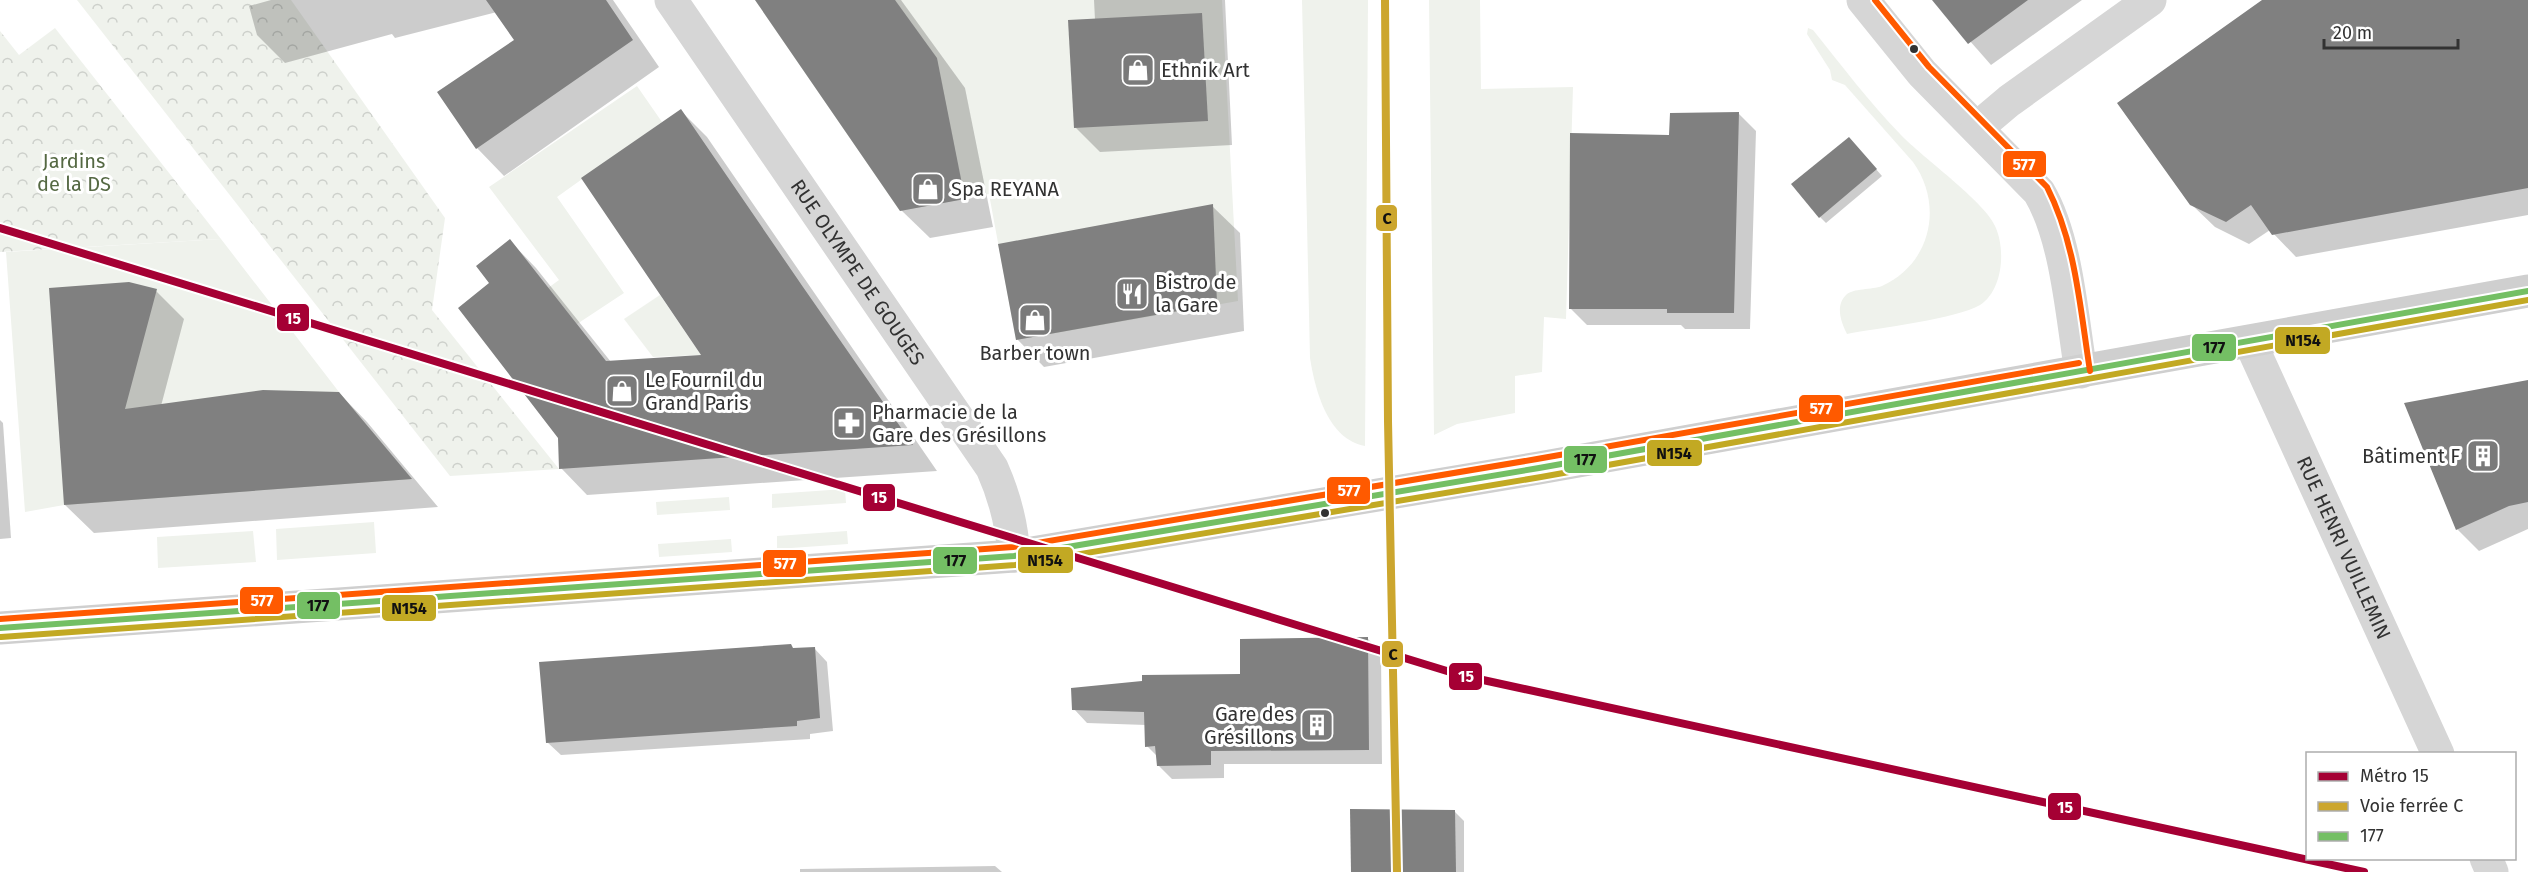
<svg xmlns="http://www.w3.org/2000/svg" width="2528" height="872" viewBox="0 0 2528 872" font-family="'Fira Sans',sans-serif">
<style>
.green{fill:#eff2ec}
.park{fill:url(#park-crowns)}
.shadow{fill:#0003}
.building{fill:#808080}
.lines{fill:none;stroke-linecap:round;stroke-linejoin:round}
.minor{stroke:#d6d6d6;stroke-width:33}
.secondary{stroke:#cfcfcf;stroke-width:33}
.bus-1-casing{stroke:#fff;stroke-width:10}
.bus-2-casing{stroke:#fff;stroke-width:10}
.bus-3-casing{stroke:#fff;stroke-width:10}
.bus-1{stroke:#74bf64;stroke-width:6}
.bus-2{stroke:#c2a923;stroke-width:6}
.bus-3{stroke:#ff5a00;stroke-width:6}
.rail-1-casing{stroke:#fff;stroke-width:12}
.rail-1{stroke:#cca62e;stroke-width:8}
.metro-1-casing{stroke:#fff;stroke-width:12}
.metro-1{stroke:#a50034;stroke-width:8}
.bus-dot{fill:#323232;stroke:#fff;stroke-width:2}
.labels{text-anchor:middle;stroke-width:6;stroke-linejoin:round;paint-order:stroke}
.poi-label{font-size:20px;fill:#323232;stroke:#fff;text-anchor:start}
.park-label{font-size:20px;fill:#556943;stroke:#fff}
.street-label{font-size:20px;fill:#323232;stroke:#fff}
.line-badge{stroke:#fff;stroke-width:2}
.badge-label{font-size:16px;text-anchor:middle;font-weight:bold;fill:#fff}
.pale-badge-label{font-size:16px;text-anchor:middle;font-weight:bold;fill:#111}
</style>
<defs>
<pattern id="park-crowns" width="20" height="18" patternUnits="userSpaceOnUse" patternTransform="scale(1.5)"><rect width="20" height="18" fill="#eff2ec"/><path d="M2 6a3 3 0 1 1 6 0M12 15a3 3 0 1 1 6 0" fill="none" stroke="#cdd0cb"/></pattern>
</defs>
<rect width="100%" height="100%" fill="#fff"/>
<g class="green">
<polygon points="755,0 1222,0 1238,301 1016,340 989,194 900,211"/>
<path d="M1302,0H1368L1365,446C1327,439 1315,389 1310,358Z"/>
<polygon points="1429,0 1480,0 1481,89 1573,87 1566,319 1544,317 1542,372 1515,376 1515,413 1457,424 1434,435"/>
<path d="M1808,28L1813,30C1842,66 1869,102 1901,135C1923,158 1984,201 1995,226C2006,249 2003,290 1980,305C1957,319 1877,328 1847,334C1841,322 1835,306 1846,295C1853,288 1872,290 1882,286C1931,264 1944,205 1913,162L1845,85L1832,80L1830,70L1807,34Z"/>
<polygon points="637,86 662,122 557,197 624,293 577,324 548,288 559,280 489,187"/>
<polygon points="221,239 339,392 412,479 64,505 25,512 6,252"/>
<polygon points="660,295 701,355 653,357 624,319"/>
<polygon points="845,489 846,503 772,508 772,494"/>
<polygon points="729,497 730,510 657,515 656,502"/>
<polygon points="374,522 376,553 277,560 276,529"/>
<polygon points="253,531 256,562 158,568 157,537"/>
<polygon points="847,531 848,544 777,549 777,536"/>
<polygon points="731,539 732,552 659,557 658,544"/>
</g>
<g class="park">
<polygon points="77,0 291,0 445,218 432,310 559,469 450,476"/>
<polygon points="55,28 221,239 0,252 0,31 19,55"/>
</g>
<g class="shadow">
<polygon points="271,0 613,0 659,67 504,176 477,148 439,93 517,40 497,12 395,38 392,34 285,63 257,35 249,6"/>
<polygon points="757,0 901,0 965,88 993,227 930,238 901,210"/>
<polygon points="1094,0 1225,0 1232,145 1100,152 1075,127 1095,20"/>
<polygon points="1934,0 2082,0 1991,65"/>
<polygon points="2264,0 2528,0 2528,215 2296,257 2270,230 2249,244 2215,227 2191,204"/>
<polygon points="681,111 707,137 937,471 587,495 561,468 559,438 491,283 510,241 536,268 611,362 704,356"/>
<polygon points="1739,114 1756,131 1750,329 1685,329 1681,325 1587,325 1571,309 1671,137"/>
<polygon points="1855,145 1882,176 1826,223 1820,217"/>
<polygon points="1212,206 1240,233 1244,331 1044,367 1017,339"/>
<polygon points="156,291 184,319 161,406 339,393 367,422 438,507 94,533 65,505"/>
<polygon points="2528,382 2528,529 2479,551 2457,529"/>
<polygon points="0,420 3,423 11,538 0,539"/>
<polygon points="1367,638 1381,652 1382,764 1224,764 1224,778 1172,779 1158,765 1158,757 1147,746 1146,725 1087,723 1074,709 1242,675"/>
<polygon points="814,648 827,662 833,731 810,734 810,739 561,755 547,742 794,649"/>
<polygon points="1454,811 1464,821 1464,872 1352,872"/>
<polygon points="995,866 1002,872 800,872 800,869"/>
</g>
<g class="building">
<polygon points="486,0 606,0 633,40 476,149 437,92 514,40"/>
<polygon points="755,0 895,0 937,58 965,199 900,211"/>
<polygon points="1932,0 2028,0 1968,44"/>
<polygon points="2262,0 2528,0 2528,188 2272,235 2251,205 2226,222 2190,205 2117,103"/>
<polygon points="1202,13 1208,121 1074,128 1068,20"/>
<polygon points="681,109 803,287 913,445 559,469 558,438 458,308 489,283 476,266 510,239 606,361 701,355 581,178"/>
<polygon points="1739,112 1734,313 1667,313 1667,309 1569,309 1570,133 1669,135 1670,113"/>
<polygon points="1849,137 1877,169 1819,218 1791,184"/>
<polygon points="1213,204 1217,304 1016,340 998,244"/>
<polygon points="129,282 157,289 125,409 263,390 339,392 412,479 64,505 49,288"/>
<polygon points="2528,380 2528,502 2509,506 2456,530 2404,403"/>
<polygon points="1368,637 1369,750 1211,751 1211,765 1157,766 1155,746 1145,747 1144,712 1072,710 1071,688 1142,681 1142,675 1240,674 1240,639"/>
<polygon points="791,644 793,648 815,647 820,718 797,721 797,726 546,743 539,662"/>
<polygon points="1350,809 1455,810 1456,872 1351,872"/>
</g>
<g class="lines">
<g class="minor">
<path id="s1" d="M671,0L992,468C1005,497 1012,524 1014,556"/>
<path d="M1863,0L1922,73L2039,192C2067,239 2072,318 2081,372"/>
<polyline points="1977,128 2009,101 2150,0"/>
<path id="s2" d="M2250,342L2438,754"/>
<polyline points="2486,858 2492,872"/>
</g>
<polyline class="secondary" points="0,628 1014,556 1539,468 2528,291"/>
<g class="bus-1-casing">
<polyline id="bus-1" points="0,628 1014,556 1539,468 2528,291"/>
</g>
<g class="bus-2-casing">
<polyline id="bus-2" points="1,637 1015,565 1541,477 2528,300"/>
</g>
<g class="bus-3-casing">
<g id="bus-3">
<path d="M1875,0L1929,67L2047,187C2076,244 2080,308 2090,371"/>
<polyline points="0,619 1013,547 1537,459 2079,363"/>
</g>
</g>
<use href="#bus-1" class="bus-1"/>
<use href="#bus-2" class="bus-2"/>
<use href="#bus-3" class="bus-3"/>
<g class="rail-1-casing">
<polyline id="rail-1" points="1385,0 1388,421 1397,872"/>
</g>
<use href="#rail-1" class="rail-1"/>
<g class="metro-1-casing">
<polyline id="metro-1" points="0,228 1460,675 2364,872"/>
</g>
<use href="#metro-1" class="metro-1"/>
</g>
<defs>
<g id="shop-square" transform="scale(1.725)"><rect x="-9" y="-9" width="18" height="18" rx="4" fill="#7a7a7a" stroke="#fff"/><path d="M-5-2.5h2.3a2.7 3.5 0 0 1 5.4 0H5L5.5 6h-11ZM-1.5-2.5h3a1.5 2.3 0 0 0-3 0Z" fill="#fff"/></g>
<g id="restaurant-square" transform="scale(1.725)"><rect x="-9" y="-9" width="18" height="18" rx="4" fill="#7a7a7a" stroke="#fff"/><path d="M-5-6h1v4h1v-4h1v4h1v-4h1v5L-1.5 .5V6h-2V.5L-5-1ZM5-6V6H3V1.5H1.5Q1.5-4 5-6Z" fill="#fff"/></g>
<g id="pharmacy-square" transform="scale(1.725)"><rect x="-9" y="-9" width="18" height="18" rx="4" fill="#7a7a7a" stroke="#fff"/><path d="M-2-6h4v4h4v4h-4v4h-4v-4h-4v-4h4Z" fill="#fff"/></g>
<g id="building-square" transform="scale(1.725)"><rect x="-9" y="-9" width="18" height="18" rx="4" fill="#7a7a7a" stroke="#fff"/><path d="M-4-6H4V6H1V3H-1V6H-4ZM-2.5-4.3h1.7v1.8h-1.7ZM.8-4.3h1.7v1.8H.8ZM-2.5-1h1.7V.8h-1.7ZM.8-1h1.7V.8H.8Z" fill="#fff"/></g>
</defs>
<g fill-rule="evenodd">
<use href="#shop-square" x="1138" y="70"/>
<use href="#shop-square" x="928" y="189"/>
<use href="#restaurant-square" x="1132" y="294"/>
<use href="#shop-square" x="1035" y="320"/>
<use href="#shop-square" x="622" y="391"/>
<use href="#pharmacy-square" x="849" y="423"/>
<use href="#building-square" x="2483" y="456"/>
<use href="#building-square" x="1317" y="725"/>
</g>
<g class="bus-dot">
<circle cx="1914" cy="49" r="5"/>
<circle cx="1325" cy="513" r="5"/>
</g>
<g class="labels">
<g class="poi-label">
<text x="1161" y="77">Ethnik Art</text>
<text x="951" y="196">Spa REYANA</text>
<text x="1155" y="289">Bistro de<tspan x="1155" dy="23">la Gare</tspan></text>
<text x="1035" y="360" text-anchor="middle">Barber town</text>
<text x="645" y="387">Le Fournil du<tspan x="645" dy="23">Grand Paris</tspan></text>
<text x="872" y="419">Pharmacie de la<tspan x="872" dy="23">Gare des Grésillons</tspan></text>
<text x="2460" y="463" text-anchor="end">Bâtiment F</text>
<text x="1294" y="721" text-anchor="end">Gare des<tspan x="1294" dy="23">Grésillons</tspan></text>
</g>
<g class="park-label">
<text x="74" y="168">Jardins<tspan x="74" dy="23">de la DS</tspan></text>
</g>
<g class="street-label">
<text dy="7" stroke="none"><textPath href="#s1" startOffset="330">RUE OLYMPE DE GOUGES</textPath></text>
<text dy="7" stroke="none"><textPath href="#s2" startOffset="226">RUE HENRI VUILLEMIN</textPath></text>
</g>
</g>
<g class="line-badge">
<rect x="2002" y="150" width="45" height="28" rx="6" fill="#ff5a00"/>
<rect x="1375" y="204" width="23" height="28" rx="6" fill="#cca62e"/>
<rect x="276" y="303" width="34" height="29" rx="6" fill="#a50034"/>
<rect x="2274" y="326" width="57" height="29" rx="6" fill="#c2a923"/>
<rect x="2191" y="333" width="46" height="29" rx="6" fill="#74bf64"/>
<rect x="1798" y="394" width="46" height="29" rx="6" fill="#ff5a00"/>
<rect x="1646" y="439" width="57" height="28" rx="6" fill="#c2a923"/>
<rect x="1563" y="445" width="45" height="29" rx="6" fill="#74bf64"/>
<rect x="1326" y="476" width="45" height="29" rx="6" fill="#ff5a00"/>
<rect x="862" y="483" width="34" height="29" rx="6" fill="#a50034"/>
<rect x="1017" y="546" width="57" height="28" rx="6" fill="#c2a923"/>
<rect x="932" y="546" width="46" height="29" rx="6" fill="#74bf64"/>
<rect x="762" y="549" width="45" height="29" rx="6" fill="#ff5a00"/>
<rect x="239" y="586" width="45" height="29" rx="6" fill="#ff5a00"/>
<rect x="296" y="591" width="45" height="29" rx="6" fill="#74bf64"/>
<rect x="381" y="594" width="56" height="28" rx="6" fill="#c2a923"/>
<rect x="1381" y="640" width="23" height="28" rx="6" fill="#cca62e"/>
<rect x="1448" y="662" width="35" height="29" rx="6" fill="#a50034"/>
<rect x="2047" y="792" width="35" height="29" rx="6" fill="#a50034"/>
</g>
<g class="badge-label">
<text x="2024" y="170">577</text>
<text x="293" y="324">15</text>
<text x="1821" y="414">577</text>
<text x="1349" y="496">577</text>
<text x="879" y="503">15</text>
<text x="785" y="569">577</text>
<text x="262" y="606">577</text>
<text x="1466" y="682">15</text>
<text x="2065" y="813">15</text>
</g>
<g class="pale-badge-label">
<text x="1387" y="224">C</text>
<text x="2303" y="346">N154</text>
<text x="2214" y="353">177</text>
<text x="1674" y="459">N154</text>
<text x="1585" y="465">177</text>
<text x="1045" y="566">N154</text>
<text x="955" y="566">177</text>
<text x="318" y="611">177</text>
<text x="409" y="614">N154</text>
<text x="1393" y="660">C</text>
</g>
<rect x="2306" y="752" width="210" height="108" fill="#ffffff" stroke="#adadad" stroke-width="1.5"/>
<rect x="2318" y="772" width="30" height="9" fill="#a50034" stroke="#adadad" stroke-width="1.5"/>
<text x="2360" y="782" font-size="18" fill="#323232">Métro 15</text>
<rect x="2318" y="802" width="30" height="9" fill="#cca62e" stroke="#adadad" stroke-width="1.5"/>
<text x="2360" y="812" font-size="18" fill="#323232">Voie ferrée C</text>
<rect x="2318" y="832" width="30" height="9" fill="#74bf64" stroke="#adadad" stroke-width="1.5"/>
<text x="2360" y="842" font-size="18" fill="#323232">177</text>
<path d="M2324 39v9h134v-9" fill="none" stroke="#323232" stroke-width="3"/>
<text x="2333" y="39" font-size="18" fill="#323232" stroke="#ffffff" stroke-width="4.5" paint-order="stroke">20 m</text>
</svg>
